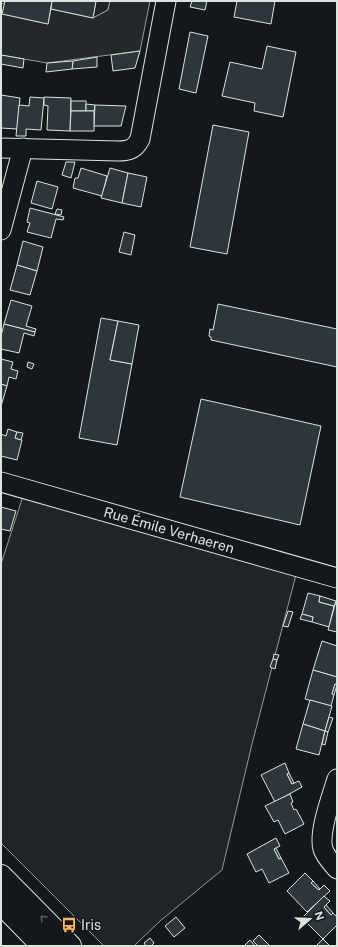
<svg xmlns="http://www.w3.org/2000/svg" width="338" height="947" viewBox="0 0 338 947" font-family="'Public Sans',sans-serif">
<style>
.green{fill:#202428;stroke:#939e99}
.parking{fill:#24282b;stroke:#939e99}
.building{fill:#2c363c;stroke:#d8e6dc}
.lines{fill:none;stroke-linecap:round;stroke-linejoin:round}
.minor-casing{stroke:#d8e6dc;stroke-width:21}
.major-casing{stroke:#d8e6dc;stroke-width:24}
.minor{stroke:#14181c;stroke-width:19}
.major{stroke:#14181c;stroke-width:22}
.oneway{stroke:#59605f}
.labels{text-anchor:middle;stroke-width:3;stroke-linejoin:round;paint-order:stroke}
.street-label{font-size:14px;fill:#d8e6dc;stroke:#14181c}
.poi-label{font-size:14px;fill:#d8e6dc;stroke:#14181c;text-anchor:start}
</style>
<rect width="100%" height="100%" fill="#14181c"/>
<g class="green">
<polygon points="96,1 110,1 108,10 93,18"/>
<polygon points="25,490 298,567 252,744 222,870 160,921 134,946 104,946 1,843 1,564"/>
</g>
<polygon class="parking" points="110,1 150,1 140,51 47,63 1,55 1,3 5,4 3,14 48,24 51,9 93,18 108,10"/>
<g class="building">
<polygon points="5,1 52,1 48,24 2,14"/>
<polygon points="52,1 96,1 93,18 51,9"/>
<polygon points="192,1 207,1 205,10 190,7"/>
<polygon points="237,1 275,1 271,24 234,17"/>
<polygon points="190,32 208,36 196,93 179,89"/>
<polygon points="267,46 296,52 283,117 254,111 255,103 222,96 230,62 262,69"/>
<polygon points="140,51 135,68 113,71 111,55"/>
<polygon points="1,55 24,59 23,68 1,64"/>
<polygon points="97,57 97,67 72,69 73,61"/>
<polygon points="73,61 72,69 46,72 47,63"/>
<polygon points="1,95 20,98 17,129 1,128"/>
<polygon points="30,97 44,98 41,130 26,129 26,136 16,136 19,105 29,106"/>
<polygon points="44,97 71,98 70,131 47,130 48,106 44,105"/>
<rect x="71" y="101" width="15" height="10"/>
<polygon points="86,104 95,105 94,111 86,111"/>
<polygon points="95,105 126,106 121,126 94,126"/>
<polygon points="71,111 94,111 94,131 70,131"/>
<polygon points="213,125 249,132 227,254 190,247"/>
<polygon points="66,162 75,162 71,178 62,175"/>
<polygon points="81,168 107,176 102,196 73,188 75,178 78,178"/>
<polygon points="110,168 128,173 122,203 101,198"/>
<polygon points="128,173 147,177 141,207 122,203"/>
<polygon points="37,181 58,187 52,209 31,203"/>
<polygon points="30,208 64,217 63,220 56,219 51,238 27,232 30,223 27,222"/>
<polygon points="57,209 62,210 61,215 55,214"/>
<polygon points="124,232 135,235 131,255 119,252"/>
<polygon points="23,241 43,247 37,271 17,265"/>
<polygon points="17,265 37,271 30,295 10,290"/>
<polygon points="11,300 32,306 26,326 36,329 35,332 4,324"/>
<polygon points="218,304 337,329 337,367 211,340 211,337 209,336 210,329 213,330"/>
<polygon points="101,318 118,321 110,360 132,364 117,445 79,438"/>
<polygon points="118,321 139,325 132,364 110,360"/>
<polygon points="4,324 35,332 34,336 24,333 19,353 1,349 1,336"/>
<polygon points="1,359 13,362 11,369 18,371 16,379 9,377 7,386 1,384"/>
<polygon points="28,362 34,364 32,369 27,367"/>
<polygon points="1,384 7,386 1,406"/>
<polygon points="201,399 321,426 300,525 180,497"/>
<polygon points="8,429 17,432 15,438 22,440 17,460 1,456 1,434 6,436"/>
<polygon points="17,432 23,433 21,440 15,438"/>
<polygon points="1,507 16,511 10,531 1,529"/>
<polygon points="308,593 320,596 319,602 334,606 329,627 312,622 313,617 302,614"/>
<polygon points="320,596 336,601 334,606 319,602"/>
<polygon points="336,601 337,602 337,632 328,630"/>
<polygon points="288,611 293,612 288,627 283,626"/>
<polygon points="302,614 313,617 312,622 300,619"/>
<polygon points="322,641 337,646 337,677 313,670"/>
<polygon points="274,654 279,655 277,660 273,659"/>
<polygon points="273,659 277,660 275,669 270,667"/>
<polygon points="313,670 337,677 337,685 335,684 332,694 334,695 331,706 305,699"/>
<polygon points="335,684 337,685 334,695 332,694"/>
<polygon points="310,700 332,706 325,731 303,724"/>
<polygon points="329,717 333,718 328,732 325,731"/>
<polygon points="303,724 325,731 319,755 296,749"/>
<polygon points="325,731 328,732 325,745 322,744"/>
<polygon points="285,763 289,773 287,774 292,784 299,781 302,787 275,802 261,775"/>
<polygon points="289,773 294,783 292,784 287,774"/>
<polygon points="290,794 293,802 291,803 294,810 296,809 304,824 285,834 278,820 274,822 265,806"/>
<polygon points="276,838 280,846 274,849 279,859 281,858 289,873 269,883 262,869 256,872 247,854"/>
<polygon points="276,848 281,858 279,859 274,849"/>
<polygon points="305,873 313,881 311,883 319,890 324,885 330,891 307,912 287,891"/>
<polygon points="313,881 320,889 319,890 311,883"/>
<polygon points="324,896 330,901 324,907 331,915 333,913 337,917 337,925 323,939 302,918"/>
<polygon points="326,905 333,913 331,915 324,907"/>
<polygon points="176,917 185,928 174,937 165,926"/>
<polygon points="259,935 270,946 258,946 253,941"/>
<polygon points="150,938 154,943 151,946 146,946 144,943"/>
<polygon points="323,939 330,946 316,946"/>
<polygon points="250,940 255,946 244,946"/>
</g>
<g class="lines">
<g class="minor-casing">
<g id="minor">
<path d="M1,148L118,151C129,151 135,149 140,139L166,1"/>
<polyline points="1,230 23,148"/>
<polyline points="1,482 337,578"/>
<path d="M337,779C332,795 318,833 323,849C325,856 332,863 337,869"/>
</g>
</g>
<g class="major-casing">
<g id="major">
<polyline points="1,876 70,946"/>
<polyline points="1,903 43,946"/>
</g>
</g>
<use href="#minor" class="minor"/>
<use href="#major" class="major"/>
</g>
<defs><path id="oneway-chevron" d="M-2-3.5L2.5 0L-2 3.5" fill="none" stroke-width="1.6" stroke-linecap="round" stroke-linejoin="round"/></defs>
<use class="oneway" href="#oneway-chevron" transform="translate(43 918) rotate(-134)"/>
<defs>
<g id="bus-bare" transform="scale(1.2)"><path d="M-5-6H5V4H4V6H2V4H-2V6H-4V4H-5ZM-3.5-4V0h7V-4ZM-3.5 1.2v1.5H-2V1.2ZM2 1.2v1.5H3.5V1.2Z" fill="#ffb74d" stroke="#14181c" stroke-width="2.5" paint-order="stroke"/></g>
</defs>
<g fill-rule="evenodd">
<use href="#bus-bare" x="69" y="925"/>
</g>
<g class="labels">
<g class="street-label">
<text transform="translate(169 530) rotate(16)" y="5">Rue Émile Verhaeren</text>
</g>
<g class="poi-label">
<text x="81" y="930">Iris</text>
</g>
</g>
<rect width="338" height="947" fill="none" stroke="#d8e6dc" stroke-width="4"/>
<g transform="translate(310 919) rotate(71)" stroke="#14181c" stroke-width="3" paint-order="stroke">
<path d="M0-3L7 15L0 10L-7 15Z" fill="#d8e6dc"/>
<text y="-6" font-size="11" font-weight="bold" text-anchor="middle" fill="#d8e6dc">N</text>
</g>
</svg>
